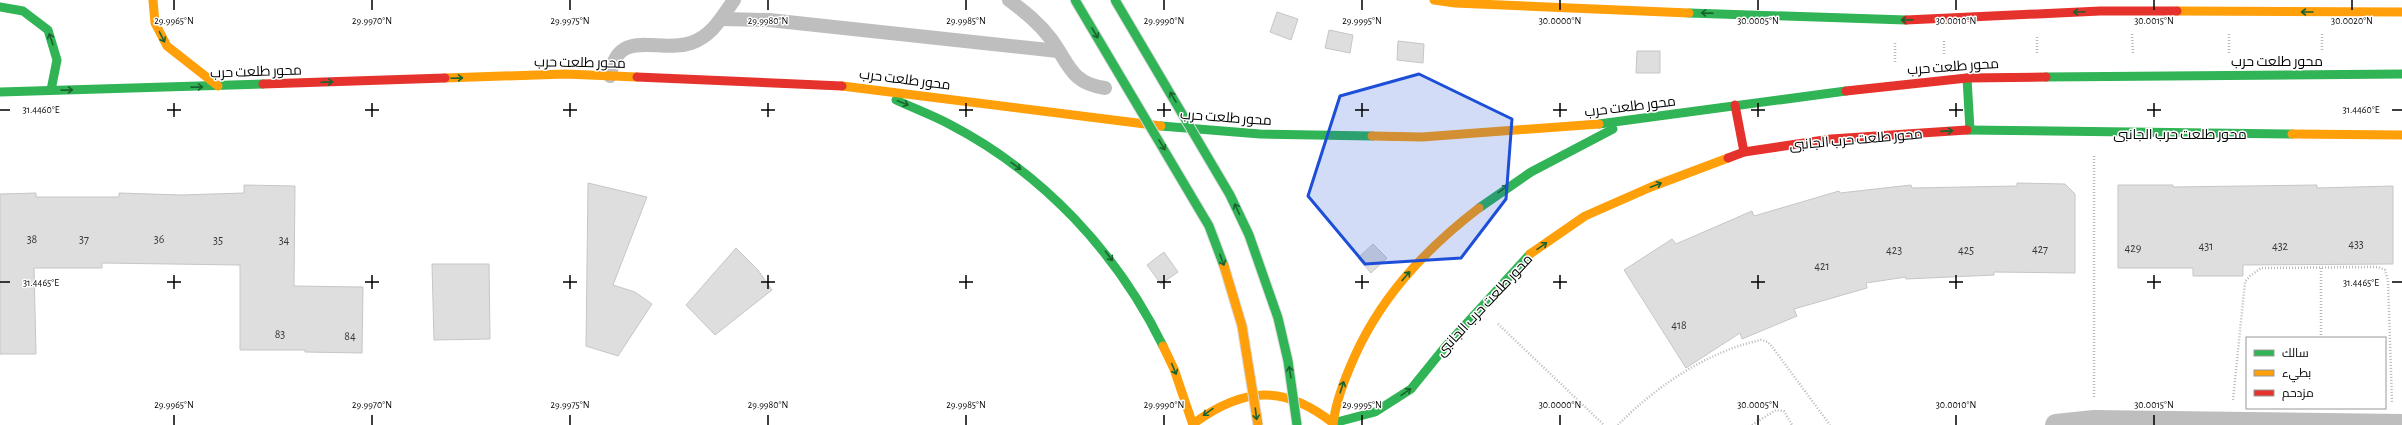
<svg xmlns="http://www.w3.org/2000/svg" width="2402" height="425" viewBox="0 0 2402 425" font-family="'Alegreya Sans',Cairo,sans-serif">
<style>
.building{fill:#dedede;stroke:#c6c6c6}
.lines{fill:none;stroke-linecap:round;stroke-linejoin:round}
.path{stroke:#b9b9b9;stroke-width:2.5;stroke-dasharray:1 2;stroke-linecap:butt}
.lane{stroke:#bebebe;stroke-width:14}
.street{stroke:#bebebe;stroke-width:22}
.fast{stroke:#30b455;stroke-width:9}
.slow{stroke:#ff9f0a;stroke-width:9}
.jam{stroke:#e5322d;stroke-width:9}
.fast-bridge-casing{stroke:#dbdbdb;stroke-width:11;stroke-linecap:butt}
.slow-bridge-casing{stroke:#dbdbdb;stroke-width:11;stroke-linecap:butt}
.fast-bridge{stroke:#30b455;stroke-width:9}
.slow-bridge{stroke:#ff9f0a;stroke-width:9}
.oneway{stroke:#1a632f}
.marked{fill:#1d4ed8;fill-opacity:0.2;stroke:#1d4ed8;stroke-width:3;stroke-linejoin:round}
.ticks{fill:none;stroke:#000;stroke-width:1.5}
.labels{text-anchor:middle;stroke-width:3;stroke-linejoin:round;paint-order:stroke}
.number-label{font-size:12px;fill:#383838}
.street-label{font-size:14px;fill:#000;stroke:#fff}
.ticks-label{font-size:10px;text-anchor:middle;fill:#000;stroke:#fff;stroke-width:3;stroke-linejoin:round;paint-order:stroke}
</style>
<rect width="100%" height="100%" fill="#fff"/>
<g class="building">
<polygon points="1277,12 1298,19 1291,40 1270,32"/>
<polygon points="1329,30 1353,35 1350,53 1325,48"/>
<polygon points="1398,41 1424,44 1423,63 1397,60"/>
<polygon points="1637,51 1660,51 1660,73 1636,73"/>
<polygon points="588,183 647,197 613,285 635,292 652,304 618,356 586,346"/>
<polygon points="2017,183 2065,184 2075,194 2075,273 1994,272 1994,275 1906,279 1906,277 1866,283 1867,288 1794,309 1797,316 1742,339 1740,333 1686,368 1624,270 1672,239 1676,244 1752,211 1754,216 1839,191 1840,193 1911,185 1912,188 2017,186"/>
<polygon points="244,185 295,186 294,286 363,287 362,353 305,352 305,350 240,350 240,265 102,263 102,268 34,268 36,354 0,354 0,194 36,193 36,197 119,197 119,193 181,195 244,193"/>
<polygon points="2118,185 2173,185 2173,187 2317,185 2317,188 2393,186 2393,264 2243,265 2243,276 2193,276 2193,268 2118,268"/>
<polygon points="1373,244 1387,258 1371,273 1358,258"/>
<polygon points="736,248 758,270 772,290 715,335 686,305"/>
<polygon points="1164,252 1178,272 1161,284 1147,265"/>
<polygon points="432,264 489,264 490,339 434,340"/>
</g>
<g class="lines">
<g class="path">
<polyline points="2132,34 2133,53"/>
<polyline points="2229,34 2229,53"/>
<polyline points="2322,34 2322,51"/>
<polyline points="2037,37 2037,54"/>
<polyline points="1944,41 1944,56"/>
<polyline points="1895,43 1895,62"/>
<polyline points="2094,156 2094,399"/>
<polyline points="2321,268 2321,338"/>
<polyline points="1498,324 1604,425"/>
<polyline points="2233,400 2245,282 2250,276 2261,268 2378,267 2385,270 2388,280 2392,402"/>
<path d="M1618,425C1655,387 1708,351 1761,340L1768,342L1773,348L1830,425"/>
<polyline points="1752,425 1776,410 1784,411 1792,425"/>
</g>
<g class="lane">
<path d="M1009,0C1025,12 1039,23 1051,39C1069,63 1070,83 1105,88"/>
<polyline points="722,19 769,20 1058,51"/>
<path d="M610,76C618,26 658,54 691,43C712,36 722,17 734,0"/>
</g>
<polyline class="street" points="2056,425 2094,421 2402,425"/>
<g class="fast">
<polyline points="0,7 23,11 48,30 57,60 51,90"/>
<polyline points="1689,13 1906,20"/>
<polyline points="2046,77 2402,74"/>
<polyline points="1967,78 1970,130"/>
<polyline points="0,92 263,84"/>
<path d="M896,100C913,108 932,115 949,124C1042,172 1117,252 1163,346"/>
<polyline points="1599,124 1846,91"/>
<polyline points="1161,126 1260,134 1372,136"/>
<polyline points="1967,130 2292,134"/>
<polyline points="1479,208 1531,172 1613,129"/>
<polyline points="1333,423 1375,412 1411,389 1445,347 1530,254"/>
</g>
<g class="slow">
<polyline points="153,0 155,23 167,46 218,86"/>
<polyline points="1434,0 1455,3 1689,13"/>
<polyline points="2177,11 2402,12"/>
<polyline points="445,78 565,74 637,77"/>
<polyline points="842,86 1161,126"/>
<polyline points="2292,134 2402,135"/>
<polyline points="1372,136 1422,137 1599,124"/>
<polyline points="1530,254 1585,216 1651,187 1728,158"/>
<polyline points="1163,346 1174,369 1193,425"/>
<path d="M1193,424C1243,387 1284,384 1333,423"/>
<path d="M1333,425C1335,405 1342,386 1350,367C1377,301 1423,251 1479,208"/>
</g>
<g class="jam">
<polyline points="1906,20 2100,11 2177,11"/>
<polyline points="637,77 842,86"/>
<polyline points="263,84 445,78"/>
<polyline points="1846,91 1967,78 2046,77"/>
<polyline points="1735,105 1744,152"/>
<polyline points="1728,158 1744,152 1831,139 1967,130"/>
</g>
<g class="fast-bridge-casing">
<g id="fast-bridge">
<polyline points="1075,0 1209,226 1224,266"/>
<polyline points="1115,0 1230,195 1249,235 1278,318 1288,361 1297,425"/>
</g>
</g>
<g class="slow-bridge-casing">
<polyline id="slow-bridge" points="1224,266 1242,326 1258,425"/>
</g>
<use href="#fast-bridge" class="fast-bridge"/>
<use href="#slow-bridge" class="slow-bridge"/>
</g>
<defs><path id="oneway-shaft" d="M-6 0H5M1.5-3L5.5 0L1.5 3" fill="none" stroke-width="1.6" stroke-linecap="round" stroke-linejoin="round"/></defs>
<g class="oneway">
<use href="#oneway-shaft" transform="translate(2079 12) rotate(177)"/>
<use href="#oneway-shaft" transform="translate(2307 12) rotate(-180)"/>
<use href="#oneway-shaft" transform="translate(1707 13) rotate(-178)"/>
<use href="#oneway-shaft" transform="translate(1907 20) rotate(178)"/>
<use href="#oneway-shaft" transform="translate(1095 33) rotate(59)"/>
<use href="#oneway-shaft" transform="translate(162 37) rotate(63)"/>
<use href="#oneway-shaft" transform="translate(51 39) rotate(-109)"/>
<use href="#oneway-shaft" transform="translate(457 78) rotate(-2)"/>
<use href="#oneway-shaft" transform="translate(327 82) rotate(-2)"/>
<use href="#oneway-shaft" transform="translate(197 87) rotate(-1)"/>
<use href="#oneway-shaft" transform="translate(67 90) rotate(-1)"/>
<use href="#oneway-shaft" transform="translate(1173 97) rotate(-121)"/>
<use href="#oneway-shaft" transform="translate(903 103) rotate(22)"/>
<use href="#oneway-shaft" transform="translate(1947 131) rotate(-4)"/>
<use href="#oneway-shaft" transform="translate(1162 145) rotate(59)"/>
<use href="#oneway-shaft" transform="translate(1016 166) rotate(36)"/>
<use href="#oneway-shaft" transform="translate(1656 185) rotate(-21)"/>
<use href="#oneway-shaft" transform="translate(1503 189) rotate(-36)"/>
<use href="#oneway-shaft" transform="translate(1237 209) rotate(-115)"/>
<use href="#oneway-shaft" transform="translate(1542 246) rotate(-35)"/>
<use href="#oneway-shaft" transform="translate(1109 256) rotate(53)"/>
<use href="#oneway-shaft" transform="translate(1222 260) rotate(69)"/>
<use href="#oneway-shaft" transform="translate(1406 276) rotate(-49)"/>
<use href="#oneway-shaft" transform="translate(1174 369) rotate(67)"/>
<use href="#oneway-shaft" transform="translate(1290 372) rotate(-99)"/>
<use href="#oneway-shaft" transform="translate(1342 387) rotate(-72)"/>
<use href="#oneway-shaft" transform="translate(1406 392) rotate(-35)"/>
<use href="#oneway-shaft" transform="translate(1208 412) rotate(145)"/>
<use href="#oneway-shaft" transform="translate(1256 414) rotate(83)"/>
</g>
<path class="marked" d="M1419,74L1512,119L1506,199L1461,258L1365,264L1308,196L1340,96Z"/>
<path class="ticks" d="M174,0V10M372,0V10M570,0V10M768,0V10M966,0V10M1164,0V10M1362,0V10M1560,0V10M1758,0V10M1956,0V10M2154,0V10M2352,0V10M174,103V117M372,103V117M570,103V117M768,103V117M966,103V117M1164,103V117M1362,103V117M1560,103V117M1758,103V117M1956,103V117M2154,103V117M0,110H10M167,110H181M365,110H379M563,110H577M761,110H775M959,110H973M1157,110H1171M1355,110H1369M1553,110H1567M1751,110H1765M1949,110H1963M2147,110H2161M2392,110H2402M174,275V289M372,275V289M570,275V289M768,275V289M966,275V289M1164,275V289M1362,275V289M1560,275V289M1758,275V289M1956,275V289M2154,275V289M0,282H10M167,282H181M365,282H379M563,282H577M761,282H775M959,282H973M1157,282H1171M1355,282H1369M1553,282H1567M1751,282H1765M1949,282H1963M2147,282H2161M2392,282H2402M174,415V425M372,415V425M570,415V425M768,415V425M966,415V425M1164,415V425M1362,415V425M1560,415V425M1758,415V425M1956,415V425M2154,415V425"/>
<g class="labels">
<g class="number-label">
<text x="32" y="243">38</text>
<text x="84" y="243">37</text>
<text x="159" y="243">36</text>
<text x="218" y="244">35</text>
<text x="284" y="244">34</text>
<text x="2356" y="248">433</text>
<text x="2206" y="250">431</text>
<text x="2280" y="250">432</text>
<text x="2133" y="252">429</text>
<text x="2040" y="253">427</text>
<text x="1894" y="254">423</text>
<text x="1966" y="254">425</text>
<text x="1822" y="270">421</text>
<text x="1679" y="329">418</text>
<text x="280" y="338">83</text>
<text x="350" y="340">84</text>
</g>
<g class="street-label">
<text x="2277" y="66">محور طلعت حرب</text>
<text transform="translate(580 62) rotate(1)" y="5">محور طلعت حرب</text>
<text transform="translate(1953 66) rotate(-4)" y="5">محور طلعت حرب</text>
<text transform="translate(256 71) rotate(-2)" y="5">محور طلعت حرب</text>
<text transform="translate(905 79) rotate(7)" y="5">محور طلعت حرب</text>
<text transform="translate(1630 106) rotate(-7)" y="5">محور طلعت حرب</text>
<text transform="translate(1226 117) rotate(4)" y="5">محور طلعت حرب</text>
<text x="2180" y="139">محور طلعت حرب الجانبى</text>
<text transform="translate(1856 139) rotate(-5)" y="5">محور طلعت حرب الجانبى</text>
<text transform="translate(1484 305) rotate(-47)" y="5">محور طلعت حرب الجانبى</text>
</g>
</g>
<g class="ticks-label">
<text x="174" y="24">29.9965°N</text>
<text x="372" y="24">29.9970°N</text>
<text x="570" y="24">29.9975°N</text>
<text x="768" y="24">29.9980°N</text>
<text x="966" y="24">29.9985°N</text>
<text x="1164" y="24">29.9990°N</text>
<text x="1362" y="24">29.9995°N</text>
<text x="1560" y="24">30.0000°N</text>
<text x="1758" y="24">30.0005°N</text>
<text x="1956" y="24">30.0010°N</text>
<text x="2154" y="24">30.0015°N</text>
<text x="2352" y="24">30.0020°N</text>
<text x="2361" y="113">31.4460°E</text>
<text x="41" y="113">31.4460°E</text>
<text x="2361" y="286">31.4465°E</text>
<text x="41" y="286">31.4465°E</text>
<text x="174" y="408">29.9965°N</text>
<text x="372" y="408">29.9970°N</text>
<text x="570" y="408">29.9975°N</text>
<text x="768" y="408">29.9980°N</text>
<text x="966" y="408">29.9985°N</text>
<text x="1164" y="408">29.9990°N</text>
<text x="1362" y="408">29.9995°N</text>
<text x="1560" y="408">30.0000°N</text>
<text x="1758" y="408">30.0005°N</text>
<text x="1956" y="408">30.0010°N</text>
<text x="2154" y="408">30.0015°N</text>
</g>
<rect x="2246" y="337" width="140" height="72" fill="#ffffff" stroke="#999999"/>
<rect x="2254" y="350" width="20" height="6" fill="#30b455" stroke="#999999"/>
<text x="2282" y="357" font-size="12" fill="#000000">سالك</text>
<rect x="2254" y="370" width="20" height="6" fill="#ff9f0a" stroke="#999999"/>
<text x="2282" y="377" font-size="12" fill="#000000">بطيء</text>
<rect x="2254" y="390" width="20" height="6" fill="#e5322d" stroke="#999999"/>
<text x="2282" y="397" font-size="12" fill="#000000">مزدحم</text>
</svg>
